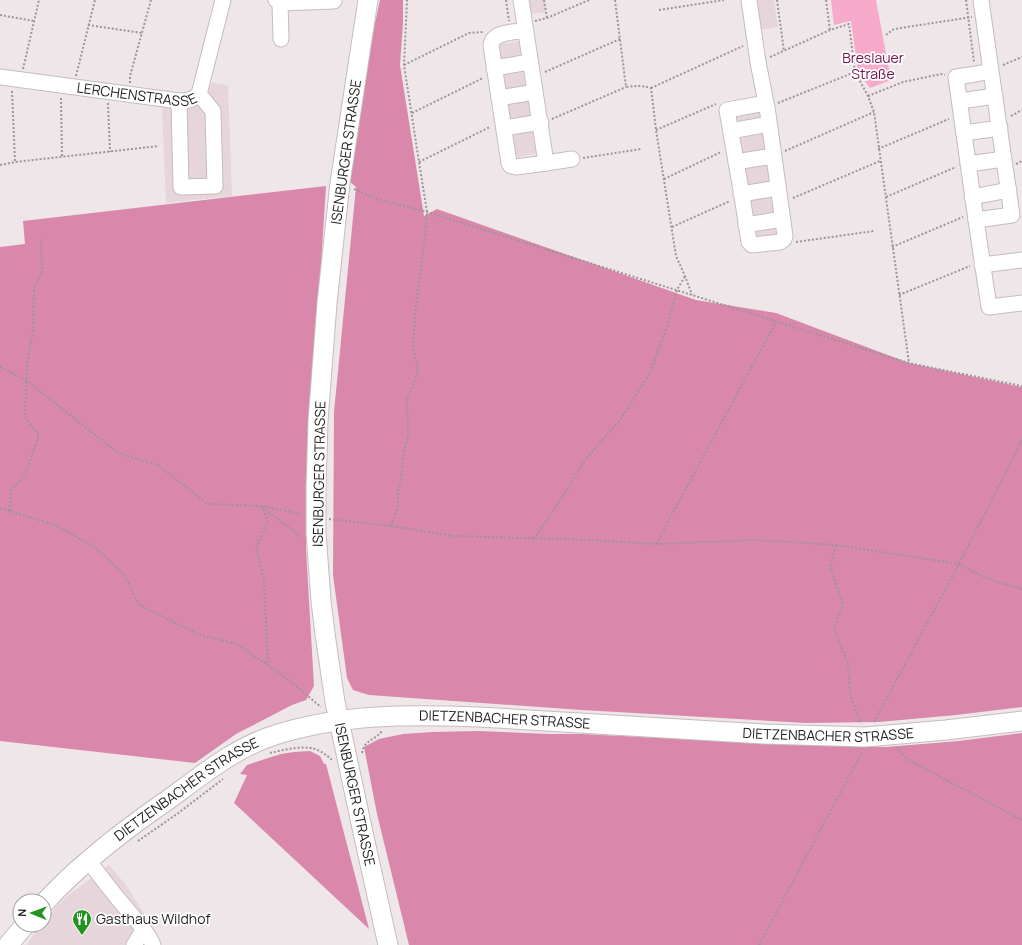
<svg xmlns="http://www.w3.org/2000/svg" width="1022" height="945" viewBox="0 0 1022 945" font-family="Manrope,sans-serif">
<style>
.built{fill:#e6d5db}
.green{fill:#f8aacb}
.forest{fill:#d988ab}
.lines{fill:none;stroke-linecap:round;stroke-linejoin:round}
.minor-casing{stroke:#c5bcbf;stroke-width:17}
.major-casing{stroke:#c5bcbf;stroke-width:21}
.path{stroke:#9c9598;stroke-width:2;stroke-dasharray:2 2;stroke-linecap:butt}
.minor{stroke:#fff;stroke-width:15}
.major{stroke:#fff;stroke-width:19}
.labels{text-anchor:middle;stroke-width:3.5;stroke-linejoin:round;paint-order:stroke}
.park-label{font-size:14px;fill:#721147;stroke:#fff}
.street-label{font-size:14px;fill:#201d1e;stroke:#fff}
.poi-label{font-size:14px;fill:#201d1e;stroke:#fff;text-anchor:start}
</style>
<rect width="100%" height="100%" fill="#efe6ea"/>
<g class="built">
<polygon points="528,0 544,0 546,12 530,14"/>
<polygon points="754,0 774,0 778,27 758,30"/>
<polygon points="520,41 539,153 514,158 495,45"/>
<polygon points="211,83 228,85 232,196 166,203 162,108 187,109 201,105 208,96"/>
<polygon points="761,108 781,239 753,243 733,112"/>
<polygon points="109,865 126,885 147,918 158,942 156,945 27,945 39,926 40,925 44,925 44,920 59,904 70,894"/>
</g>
<polygon class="green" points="831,0 876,0 891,80 870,88 858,72 851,21 834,25"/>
<g class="forest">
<polygon points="380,0 403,0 403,24 400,65 424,216 437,209 696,300 776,313 909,363 1022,387 1022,707 956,715 879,722 806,723 582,710 369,695 353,690 347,678 333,575 334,412 356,187 349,181 373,33"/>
<polygon points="326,186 306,499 306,549 314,686 306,700 292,705 236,734 195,763 0,741 0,247 25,244 23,221"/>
<polygon points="478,731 548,734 581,734 805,745 886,747 959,741 1022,733 1022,945 409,945 377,814 364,747 379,739 403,734 433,732"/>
<polygon points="310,751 320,756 324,764 326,764 369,929 234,803 247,775 240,774 247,765 265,759 281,754 294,752"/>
</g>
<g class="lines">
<g class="minor-casing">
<g id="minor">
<polyline points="276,0 280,3 281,39"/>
<path d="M521,0L546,163L516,167L511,166L509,163L491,45C493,31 515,32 526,31"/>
<polyline points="749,0 758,62 766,103 767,107 785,236 784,239 780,242 752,245 749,242 742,196 727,110 766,103"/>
<polyline points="981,0 991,71 1012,215 976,220 956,77 976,74 991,71"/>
<polyline points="280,3 334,1"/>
<polyline points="494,68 530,62"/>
<path id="s1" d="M0,77L179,101C187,101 193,100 199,94L223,0"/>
<polyline points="499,98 535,92"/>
<polyline points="179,101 181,187 215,186 213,111 199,94"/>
<polyline points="960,101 995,96"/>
<polyline points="504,128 541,122"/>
<polyline points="731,131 769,124"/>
<polyline points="964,133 1000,128"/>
<polyline points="736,162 773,156"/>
<polyline points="546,163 572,159"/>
<polyline points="968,164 1004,159"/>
<polyline points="741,194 778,188"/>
<polyline points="972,197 1009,190"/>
<polyline points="976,220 989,307 1022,303"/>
<polyline points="746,225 782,219"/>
<polyline points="982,265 1022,260"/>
<path d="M88,860C100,876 112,892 125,907C133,917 149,933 153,945"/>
<polyline points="134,945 143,930"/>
</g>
</g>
<g class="major-casing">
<g id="major">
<path id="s2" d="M368,0L340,183L327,303L318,421L316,488V533L321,601L325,634L335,702L364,837L388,945"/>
<path id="s3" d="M44,903C58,888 72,874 88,861C114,838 143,817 172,797C204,773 237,747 275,735C341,714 411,714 479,717L764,734L865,737L946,730L1022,721"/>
<polyline points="8,945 25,925"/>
</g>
</g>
<g class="path">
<polyline points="506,0 509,21"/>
<polyline points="544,0 547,18"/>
<path d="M615,0L626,87C635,86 642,85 651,88L656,130L676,256L685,276L692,295"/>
<polyline points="777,0 784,51"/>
<polyline points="826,0 830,30"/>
<polyline points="966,0 974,62"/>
<polyline points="659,10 724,0"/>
<polyline points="0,15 34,21"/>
<polyline points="535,21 547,18 589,0"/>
<polyline points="88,25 142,33"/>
<polyline points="886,35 894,29 972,17"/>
<polyline points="770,57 830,30 849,24 855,72 868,96 874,112 909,363"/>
<polyline points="404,65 469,33 483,32"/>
<polyline points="1003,65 1022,57"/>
<polyline points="23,69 39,0"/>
<polyline points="545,72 620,39"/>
<polyline points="76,76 95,0"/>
<polyline points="130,83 130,76 151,0"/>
<polyline points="651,88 743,46"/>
<polyline points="12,91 15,162"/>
<polyline points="868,96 903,82 941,74 945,75"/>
<polyline points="61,98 62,157"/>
<polyline points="108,103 110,152"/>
<polyline points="778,103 855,72"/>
<polyline points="412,113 483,78"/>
<polyline points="1011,116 1022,110"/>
<polyline points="552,119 626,87"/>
<polyline points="656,130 716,104"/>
<polyline points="878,149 949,119"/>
<polyline points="785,151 874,112"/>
<polyline points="583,158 641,149"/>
<polyline points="419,162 490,127"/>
<polyline points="1016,164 1022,161"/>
<polyline points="0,165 15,162 159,146"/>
<polyline points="664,179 721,152"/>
<polyline points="354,189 377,199 427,212 909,363 1022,386"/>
<polyline points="886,197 956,167"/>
<polyline points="793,198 880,161"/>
<polyline points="672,227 730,201"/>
<polyline points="796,242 874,231"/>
<polyline points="892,247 963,217"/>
<polyline points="899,295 970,266"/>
<polyline points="0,367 26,380 118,453 158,465 208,504 261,506 301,514"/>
<polyline points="261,506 268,520 256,548 264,580 268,665"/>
<polyline points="262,507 301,537"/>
<polyline points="0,508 55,525 93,546 124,574 139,605 198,634 237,644 285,677 321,707"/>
<polyline points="10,511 11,491 26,472 39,435 25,417 27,366 33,331 34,289 42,270 41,237"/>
<polyline points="329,519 391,526 453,536 590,540 656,544 757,540 836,545 959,564 975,573 1000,583 1022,589"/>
<polyline points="391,526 398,507 398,492 402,475 403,456 408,437 407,400 418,371 413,345 416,305 425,238 427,212 419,162 404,65 407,0"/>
<polyline points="534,539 565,493 584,461 620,420 650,373 667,327 677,290 685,276"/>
<polyline points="656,544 776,322"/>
<polyline points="836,545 830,567 843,604 834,628 848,664 850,693 860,722"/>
<polyline points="874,722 959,564 1022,440"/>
<polyline points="897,748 907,759 1022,820"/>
<path d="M270,753C283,750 302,745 315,749C321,751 326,755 331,759H332"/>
<path d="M362,753C365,739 373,742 382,731"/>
<polyline points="138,841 177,814 223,779"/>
<polyline points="759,945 862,752"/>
</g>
<use href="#minor" class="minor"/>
<use href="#major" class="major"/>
</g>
<defs>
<g id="restaurant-pin" transform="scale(1)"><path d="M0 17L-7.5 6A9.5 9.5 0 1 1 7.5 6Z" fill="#249420" stroke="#fff"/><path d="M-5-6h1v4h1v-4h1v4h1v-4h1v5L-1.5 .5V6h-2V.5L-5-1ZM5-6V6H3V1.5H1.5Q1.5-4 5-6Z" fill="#fff"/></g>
</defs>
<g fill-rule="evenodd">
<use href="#restaurant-pin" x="82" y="919"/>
</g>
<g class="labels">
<g class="park-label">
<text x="873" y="63">Breslauer<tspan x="873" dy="16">Straße</tspan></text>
</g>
<g class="street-label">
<text dy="5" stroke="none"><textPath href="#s1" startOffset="138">LERCHENSTRASSE</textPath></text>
<text transform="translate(346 152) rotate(-82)" y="5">ISENBURGER STRASSE</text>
<text transform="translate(319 474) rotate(-89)" y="5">ISENBURGER STRASSE</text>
<text dy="5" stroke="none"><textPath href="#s3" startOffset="519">DIETZENBACHER STRASSE</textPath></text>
<text dy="5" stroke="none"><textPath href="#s3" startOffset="843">DIETZENBACHER STRASSE</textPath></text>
<text dy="5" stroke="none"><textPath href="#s3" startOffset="183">DIETZENBACHER STRASSE</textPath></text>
<text dy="5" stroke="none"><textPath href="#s2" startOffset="801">ISENBURGER STRASSE</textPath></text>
</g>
<g class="poi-label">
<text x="96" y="924">Gasthaus Wildhof</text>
</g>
</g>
<g transform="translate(32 913) rotate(271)"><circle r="19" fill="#ffffff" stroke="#a6a5a5"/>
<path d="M0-3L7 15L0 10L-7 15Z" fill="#249420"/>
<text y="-6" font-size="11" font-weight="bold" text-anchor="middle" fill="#201d1e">N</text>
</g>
</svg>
